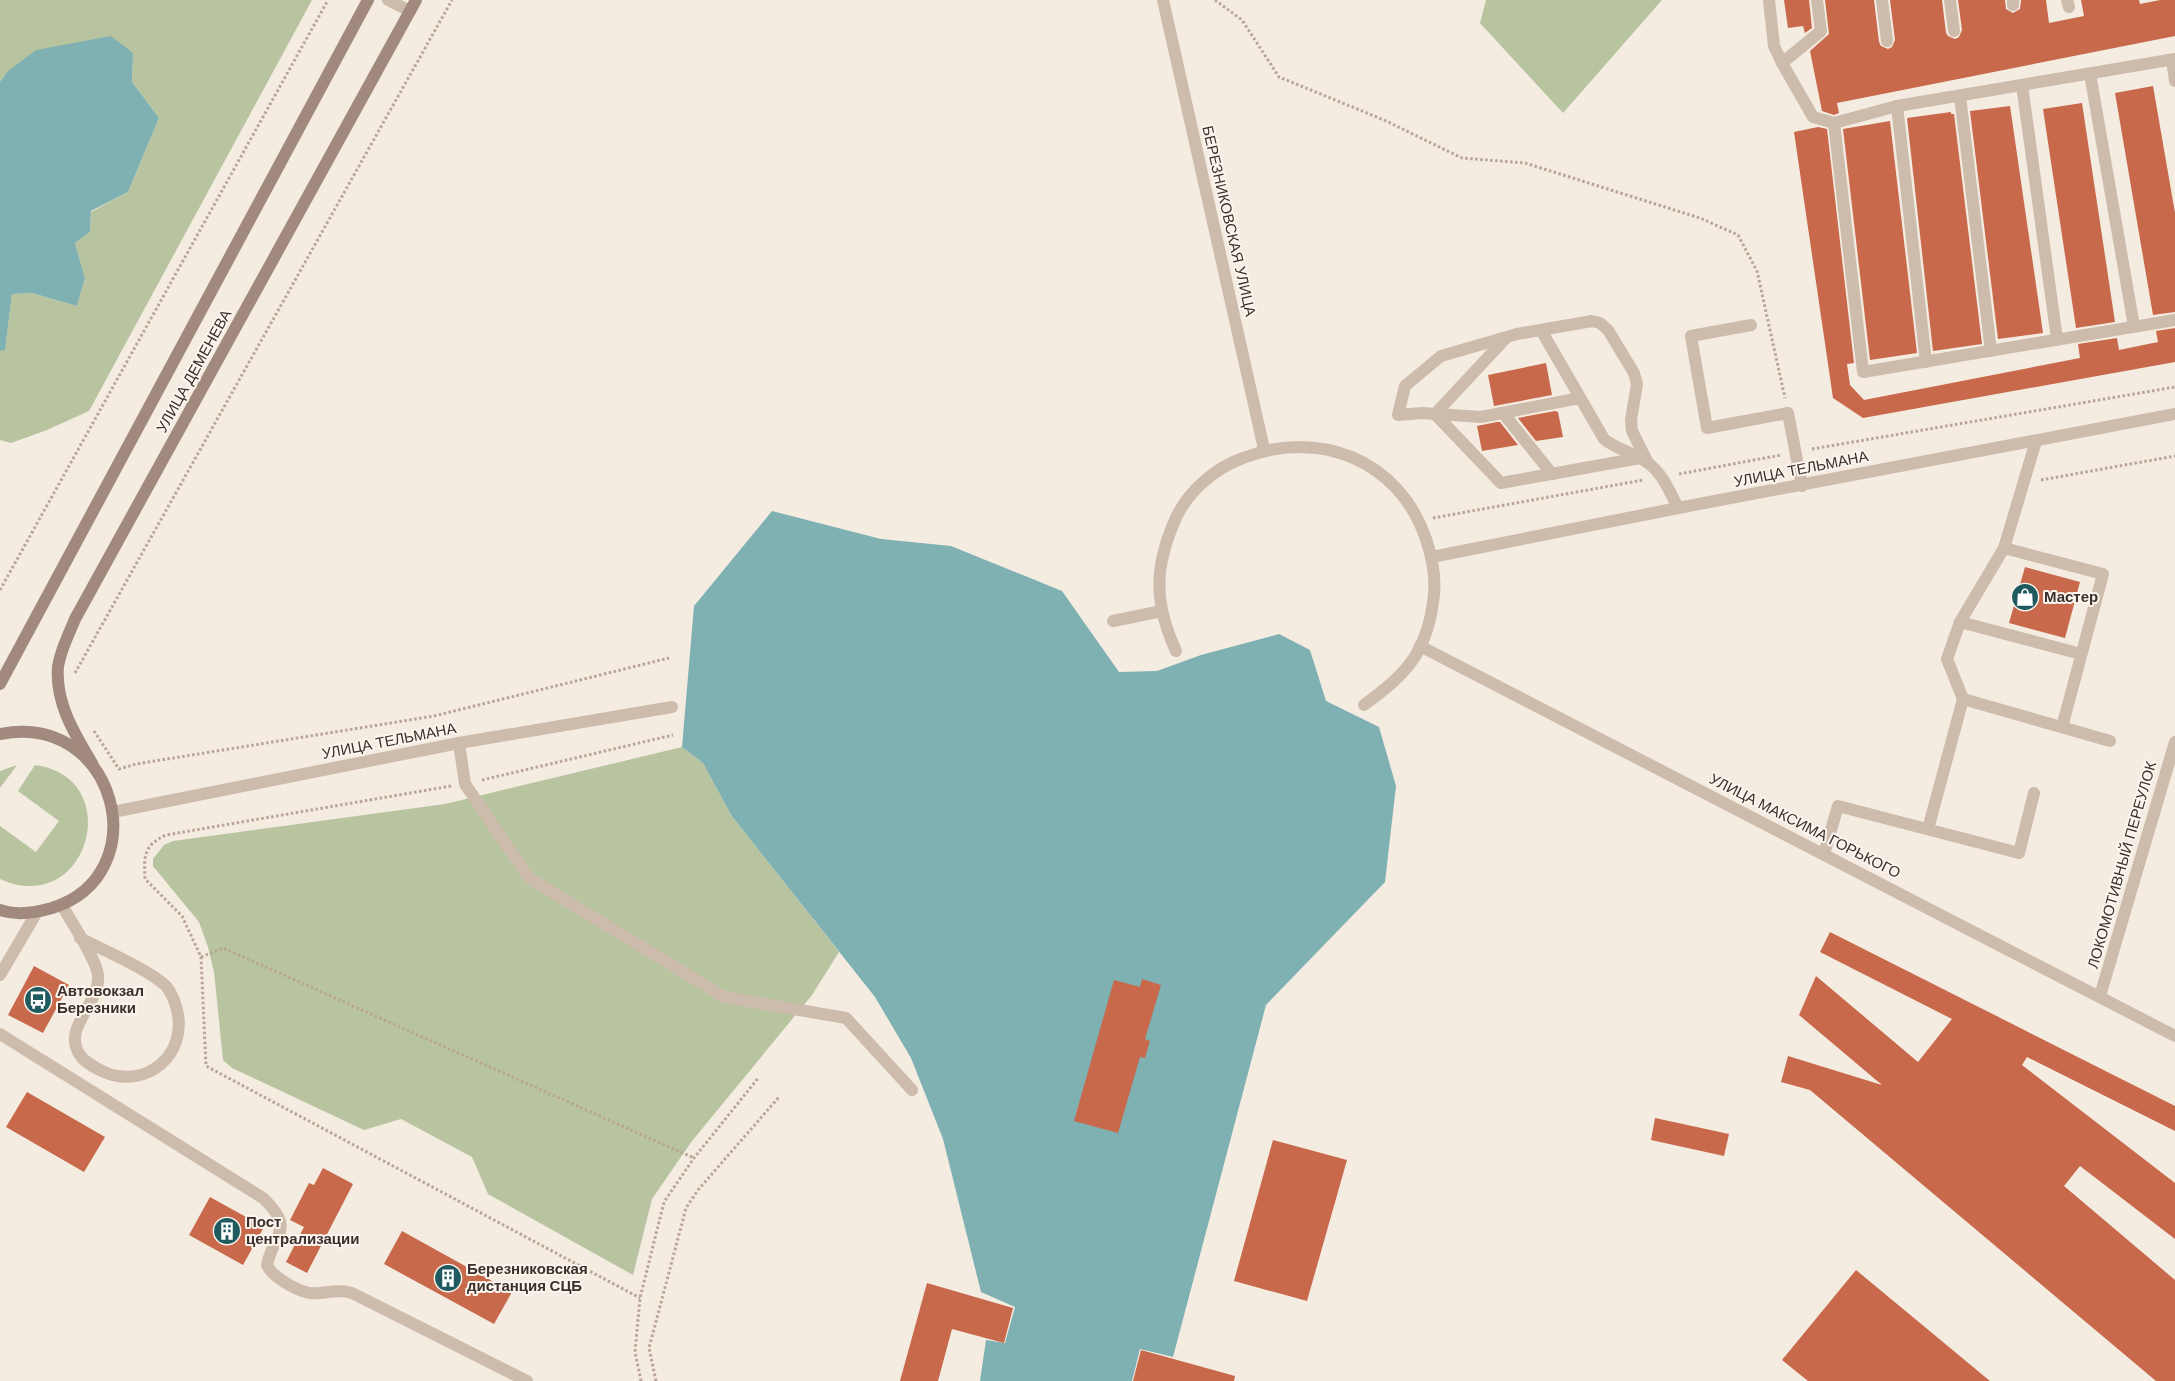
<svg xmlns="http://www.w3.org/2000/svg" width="2175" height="1381" viewBox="0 0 2175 1381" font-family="'DM Sans',sans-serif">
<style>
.green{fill:#b8c4a0}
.water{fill:#7fb0b2}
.building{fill:#c8694b}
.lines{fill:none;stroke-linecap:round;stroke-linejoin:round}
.path{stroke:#b9a596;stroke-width:3;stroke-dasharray:2.5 2.5;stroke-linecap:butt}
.service{stroke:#cdbbac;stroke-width:12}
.minor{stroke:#cdbbac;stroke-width:12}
.secondary{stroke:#a18a7d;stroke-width:12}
.labels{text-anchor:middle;stroke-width:4;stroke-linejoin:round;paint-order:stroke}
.street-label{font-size:15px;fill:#3b302b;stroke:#fbf5ee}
.poi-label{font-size:15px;font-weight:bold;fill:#3b302b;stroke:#fbf5ee;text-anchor:start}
</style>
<rect width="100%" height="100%" fill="#f4ebe1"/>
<g class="green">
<polygon points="0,0 312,0 89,411 47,430 11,443 0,440 0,351 5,349 12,294 32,293 77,306 85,278 75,243 90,232 91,212 128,192 159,118 132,82 133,53 7,72 0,82"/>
<polygon points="1486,0 1662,0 1563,113 1480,23"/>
<polygon points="682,747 703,763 731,815 839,952 812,995 692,1141 652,1199 633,1275 488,1194 472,1157 401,1119 364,1130 232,1068 223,1060 214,972 208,947 199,922 153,866 153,859 164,845 173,841 445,804"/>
<polygon points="17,765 0,788 0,771"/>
<path d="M35,765C127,777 89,919 0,879V826L36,852L59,821L18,791Z"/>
</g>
<g class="water">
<polygon points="111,36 133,53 132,82 159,118 128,192 91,211 90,232 75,243 85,278 77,306 32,293 12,294 5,350 0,351 0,82 7,72 36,50"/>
<polygon points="772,511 881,539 951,546 1062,591 1119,672 1157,671 1201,655 1279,634 1310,650 1326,701 1379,727 1396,786 1385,882 1266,1005 1173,1357 1140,1349 1132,1381 980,1381 986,1340 1005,1343 1015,1307 981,1292 943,1139 911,1058 875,997 731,815 703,763 682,747 694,606"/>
</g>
<g class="building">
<polygon points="1784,0 1809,0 1812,28 1805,33 1803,26 1788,28"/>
<polygon points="1825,0 1874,0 1879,42 1881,46 1888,49 1892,47 1895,40 1890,0 1942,0 1946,33 1948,36 1955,39 1959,37 1962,30 1958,0 2005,0 2006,9 2013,13 2020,9 2021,0 2046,0 2049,23 2084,16 2081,0 2139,0 2140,4 2160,0 2175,0 2175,36 1837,103 1839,113 1834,115 1822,111 1810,51 1829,34"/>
<polygon points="2153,86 2175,213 2175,312 2153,315 2115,93"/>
<polygon points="2082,103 2115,322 2076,328 2043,109"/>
<polygon points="2010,106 2043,333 1998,339 1970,111"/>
<polygon points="1951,112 1951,114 1954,114 1982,344 1933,351 1907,118"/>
<polygon points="1890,121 1917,353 1870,360 1843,129"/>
<polygon points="1818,127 1827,129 1854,363 1847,364 1850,385 1864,400 2080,358 2078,344 2117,338 2119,350 2158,342 2156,331 2175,328 2175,362 1863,418 1833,398 1794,132"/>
<polygon points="1546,363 1552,395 1494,406 1488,375"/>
<polygon points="1555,411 1558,412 1563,437 1536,441 1518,418"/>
<polygon points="1497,422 1500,422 1518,445 1482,451 1477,426"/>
<polygon points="2025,567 2080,582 2065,638 2009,623"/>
<polygon points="1830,932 2175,1106 2175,1131 2027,1057 2022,1065 2175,1183 2175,1239 2080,1166 2064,1186 2175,1280 2175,1381 2156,1381 1810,1090 1781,1082 1788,1056 1882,1085 1799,1015 1816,976 1918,1062 1952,1019 1820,952"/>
<polygon points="34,966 69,985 43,1033 8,1015"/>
<polygon points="1142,979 1161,985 1145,1039 1150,1041 1145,1058 1140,1057 1118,1133 1074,1121 1114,980 1140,987"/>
<polygon points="27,1092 105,1137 84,1172 6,1127"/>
<polygon points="1655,1118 1729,1134 1724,1156 1651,1140"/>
<polygon points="1273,1140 1347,1160 1307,1301 1234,1281"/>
<polygon points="323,1168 353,1184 307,1273 286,1262 304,1227 290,1220 309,1183 314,1185"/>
<polygon points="210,1197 264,1227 243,1265 189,1235"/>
<polygon points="402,1231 512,1292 494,1324 384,1264"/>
<polygon points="1856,1270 1990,1381 1808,1381 1782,1360"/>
<polygon points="927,1283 1013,1308 1004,1343 952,1329 938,1381 900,1381"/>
<polygon points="1141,1350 1235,1376 1234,1381 1133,1381"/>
</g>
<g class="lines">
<g class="path">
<polyline points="1215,0 1242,20 1279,77 1384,120 1462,158 1525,163 1700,218 1738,235 1757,271 1785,398"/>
<polyline points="1812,449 2175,387"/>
<polyline points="1679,474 1781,455"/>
<polyline points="2041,480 2175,456"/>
<polyline points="1433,518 1643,480"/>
<polyline points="0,590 328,0"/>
<polyline points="75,673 452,0"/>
<polyline points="94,731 119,769 136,764 434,716 669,658"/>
<polyline points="482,780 673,735"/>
<path d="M451,786L166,835C143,846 144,856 145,879L182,916L201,957L206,1066L640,1298"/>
<polyline points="201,957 223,948 694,1158"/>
<polyline points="641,1381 635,1352 640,1298 664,1202 694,1158 759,1077"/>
<polyline points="656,1381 649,1348 686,1208 698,1190 779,1097"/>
</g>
<g class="service">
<polyline points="388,0 410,11"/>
<polyline points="1769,0 1774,46 1782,63"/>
<polyline points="1817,0 1821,31 1782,63 1813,117 1834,123 1897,106 2175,59"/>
<polyline points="1882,0 1887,41"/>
<polyline points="1950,0 1954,31"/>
<polyline points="2013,0 2013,5"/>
<polyline points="2067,0 2069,7"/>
<polyline points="2172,60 2175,81"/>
<polyline points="2090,74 2134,326"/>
<polyline points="2022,85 2057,339"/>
<polyline points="1960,96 1991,351"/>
<polyline points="1897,106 1926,362"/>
<polyline points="1834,123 1863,372 2175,320"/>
<polyline points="1751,325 1691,336 1707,428 1788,413 1802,486"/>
<path d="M1541,330L1604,439C1617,450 1634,452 1648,463C1663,474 1670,492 1678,508"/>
<polyline points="1506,338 1435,414 1501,483 1640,458"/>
<polyline points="1580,398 1481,417 1422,413 1398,415 1405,386 1441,356 1517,334 1592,321 1600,323 1608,330 1634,373 1637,384 1631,420 1632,431 1648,463"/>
<polyline points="1503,413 1552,474"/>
<polyline points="2004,548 2103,574 2062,727"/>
<polyline points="1960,622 2081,654"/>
<polyline points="1963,699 2110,741"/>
<polyline points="459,743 465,784 529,878 724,997 846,1018 912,1090"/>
<polyline points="1928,829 1963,699 1947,659 1960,622 2004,548 2036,441"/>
<polyline points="1824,854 1838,806 2019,853 2034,793"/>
<path d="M62,905C71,922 96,958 98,975C101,1003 61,1028 80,1055C85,1063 96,1068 104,1072C147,1090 188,1054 177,1010C175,1002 171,992 166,986C148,969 103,950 80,938"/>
<polyline points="0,975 37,912"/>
<polyline points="2100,996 2175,742"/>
<path d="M0,1034L263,1198C296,1230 274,1232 267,1265C272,1277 296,1290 309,1293C324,1295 335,1288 352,1293L527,1381"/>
</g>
<g class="minor">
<polyline points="1163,0 1264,449"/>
<polyline points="1432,557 1678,508 2175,414"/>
<polyline points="1113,621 1162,611"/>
<polyline points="1420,646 2175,1036"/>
<path d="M1176,651C1154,603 1154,568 1175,520C1187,492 1215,468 1243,458C1319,428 1399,460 1426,539C1433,560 1437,580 1433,602C1431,620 1425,639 1416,655C1403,676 1384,690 1364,705"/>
<polyline points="113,812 459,743 672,707"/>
</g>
<g class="secondary">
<polyline points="0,684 368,0"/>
<path d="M0,734C117,711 158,875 52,908C35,913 17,916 0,910"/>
<path d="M93,765C76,736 55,704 58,667C60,651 69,634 75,619L416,0"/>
</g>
</g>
<defs>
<g id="shop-disc" transform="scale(1.4375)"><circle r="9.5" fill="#1f5a5e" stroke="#fbf5ee"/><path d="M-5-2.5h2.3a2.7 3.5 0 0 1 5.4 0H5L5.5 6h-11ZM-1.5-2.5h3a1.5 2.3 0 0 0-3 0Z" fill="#fff"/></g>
<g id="bus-disc" transform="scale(1.4375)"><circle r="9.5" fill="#1f5a5e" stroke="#fbf5ee"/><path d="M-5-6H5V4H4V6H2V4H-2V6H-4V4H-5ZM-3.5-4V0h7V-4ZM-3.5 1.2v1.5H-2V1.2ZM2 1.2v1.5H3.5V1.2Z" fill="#fff"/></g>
<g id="building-disc" transform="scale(1.4375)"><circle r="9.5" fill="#1f5a5e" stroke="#fbf5ee"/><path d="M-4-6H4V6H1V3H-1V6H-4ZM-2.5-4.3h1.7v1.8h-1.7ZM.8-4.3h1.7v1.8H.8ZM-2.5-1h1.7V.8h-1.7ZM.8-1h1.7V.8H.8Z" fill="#fff"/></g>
</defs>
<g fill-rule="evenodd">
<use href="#shop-disc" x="2025" y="597"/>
<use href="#bus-disc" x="38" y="1000"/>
<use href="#building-disc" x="227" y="1231"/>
<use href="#building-disc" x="448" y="1278"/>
</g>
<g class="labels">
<g class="street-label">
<text transform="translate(1229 221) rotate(77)" y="5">БЕРЕЗНИКОВСКАЯ УЛИЦА</text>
<text transform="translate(194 371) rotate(-61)" y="5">УЛИЦА ДЕМЕНЕВА</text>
<text transform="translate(1801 469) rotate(-11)" y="5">УЛИЦА ТЕЛЬМАНА</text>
<text transform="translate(389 741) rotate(-11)" y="5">УЛИЦА ТЕЛЬМАНА</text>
<text transform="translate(1805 826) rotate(27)" y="5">УЛИЦА МАКСИМА ГОРЬКОГО</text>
<text transform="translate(2122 865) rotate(-74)" y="5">ЛОКОМОТИВНЫЙ ПЕРЕУЛОК</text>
</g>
<g class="poi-label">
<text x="2044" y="602">Мастер</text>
<text x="57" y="996">Автовокзал<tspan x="57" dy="17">Березники</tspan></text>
<text x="246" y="1227">Пост<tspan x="246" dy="17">централизации</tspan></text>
<text x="467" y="1274">Березниковская<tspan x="467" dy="17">дистанция СЦБ</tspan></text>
</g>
</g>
</svg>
